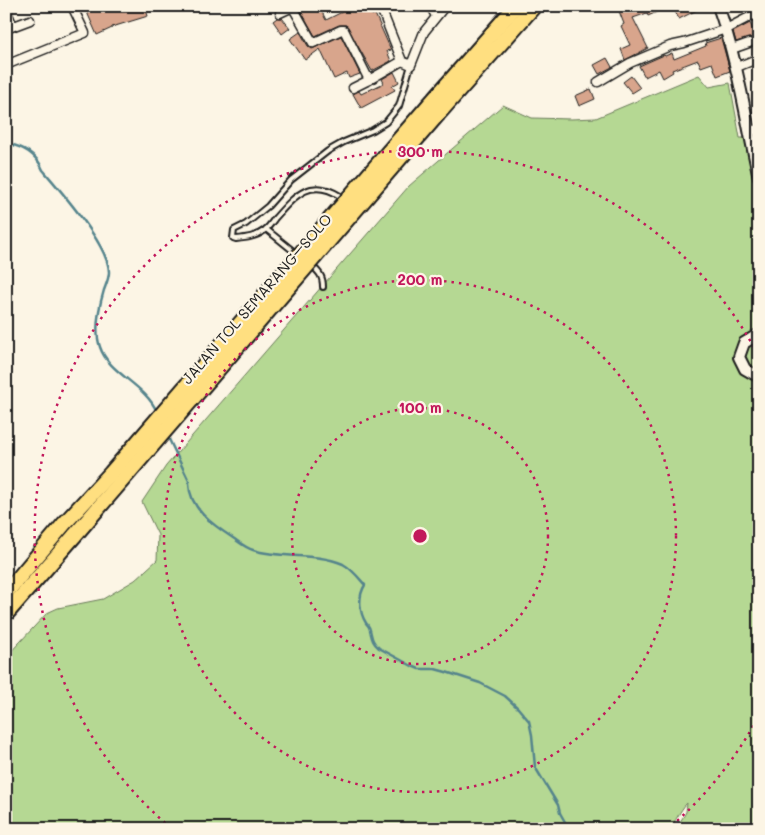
<svg xmlns="http://www.w3.org/2000/svg" width="765" height="835" viewBox="0 0 765 835" font-family="Mali,sans-serif">
<style>
.green{fill:#b5d893;stroke:#687a58}
.lines{fill:none;stroke-linecap:round;stroke-linejoin:round}
.stream{stroke:#54848c;stroke-width:2.5}
.building{fill:#d8a58c;stroke:#1c1c1c}
.lane-casing{stroke:#1c1c1c;stroke-width:8}
.street-casing{stroke:#1c1c1c;stroke-width:11}
.secondary-casing{stroke:#1c1c1c;stroke-width:14}
.highway-casing{stroke:#1c1c1c;stroke-width:18}
.lane{stroke:#fcf5e5;stroke-width:4}
.street{stroke:#fcf5e5;stroke-width:8}
.secondary{stroke:#fcf5e5;stroke-width:10}
.highway{stroke:#ffdf80;stroke-width:14}
.highway-bridge-casing{stroke:#1c1c1c;stroke-width:18;stroke-linecap:butt}
.highway-bridge{stroke:#ffdf80;stroke-width:14}
.ring{fill:none;stroke:#c2185b;stroke-width:2.5;stroke-dasharray:2.5 5}
.labels{text-anchor:middle;stroke-width:4.5;stroke-linejoin:round;paint-order:stroke}
.street-label{font-size:15px;fill:#1c1c1c;stroke:#fcf5e5}
.centre{fill:#c2185b;stroke:#fcf5e5;stroke-width:2.5}
.ring-label{font-size:15px;text-anchor:middle;font-weight:bold;fill:#c2185b;stroke:#fcf5e5;stroke-width:4.5;stroke-linejoin:round;paint-order:stroke}
</style>
<rect width="100%" height="100%" fill="#fcf5e5"/>
<filter id="ink" filterUnits="userSpaceOnUse"><feTurbulence type="fractalNoise" baseFrequency=".02" numOctaves="2"/><feDisplacementMap in="SourceGraphic" scale="10" xChannelSelector="R" yChannelSelector="G"/><feConvolveMatrix kernelMatrix="1 2 1 2 8 2 1 2 1" color-interpolation-filters="sRGB"/></filter>
<g filter="url(#ink)">
<path class="green" d="M699,75L709,87L730,83L740,138H759V829H676L686,812L687,803C679,811 677,821 668,829H6V657L47,613L58,608L103,599L135,580L157,560L158,535L142,502L166,466L409,186L503,105L532,118L571,119L596,118Z"/>
<g class="lines">
<g class="stream">
<path d="M6,143C23,147 36,153 43,170C60,190 109,246 109,272C109,278 106,285 104,290C99,307 94,330 100,347C109,374 145,384 157,412"/>
<path d="M167,435L189,481C188,508 213,525 233,538C239,542 246,548 253,550C282,559 315,552 343,564C352,569 358,577 365,585C358,596 359,612 366,623C369,627 369,626 370,630C372,638 372,642 379,648L412,666L419,669H435L446,672L480,683L505,696L518,708L529,721L532,735L535,767L558,805L560,813L569,829"/>
</g>
</g>
<g class="building">
<polygon points="96,6 145,6 148,16 112,27 112,28 97,35 86,10"/>
<polygon points="312,6 319,6 326,20 344,11 342,6 364,6 366,10 369,9 372,15 375,14 391,50 387,51 391,61 372,71 346,25 339,25 315,36 301,11"/>
<polygon points="632,6 663,7 658,9 659,11 648,16 647,13 633,18 648,48 625,60 621,49 630,45 621,26 624,24 619,11"/>
<polygon points="677,6 705,6 679,19 673,8"/>
<polygon points="277,18 282,18 290,28 282,34 273,21"/>
<polygon points="750,23 756,36 736,42 733,32"/>
<polygon points="300,32 308,46 312,49 341,36 360,74 349,78 347,73 334,79 320,49 305,60 290,39"/>
<polygon points="721,38 730,71 717,76 712,63 701,67 698,60 672,70 673,72 663,78 659,70 645,77 639,66 664,55 665,56 672,53 674,59 706,46 705,43"/>
<polygon points="607,58 612,67 599,74 594,65"/>
<polygon points="394,72 399,82 392,86 395,90 361,108 353,94 359,91 361,94 384,83 382,79"/>
<polygon points="631,76 640,88 632,93 623,82"/>
<polygon points="591,89 595,99 579,106 575,96"/>
</g>
<g class="lines">
<g class="lane-casing">
<g id="lane">
<path d="M340,196C310,177 295,196 275,218C272,222 269,227 265,230C256,237 246,238 236,239L233,238L234,230L246,224L268,206L291,180L328,151L344,142L373,130L386,122L399,106L411,65"/>
<polyline points="266,229 297,254"/>
<path d="M311,265C319,272 323,276 323,287"/>
</g>
</g>
<g class="street-casing">
<g id="street">
<polyline points="292,6 313,43 341,30 344,30 369,80 402,61"/>
<polyline points="380,6 402,61 411,65 424,32 445,6"/>
<polyline points="430,6 436,16"/>
<polyline points="6,10 13,26"/>
<polyline points="280,13 295,6"/>
<polyline points="6,29 30,20"/>
<polyline points="732,49 749,43"/>
<polyline points="6,65 85,33 73,8"/>
<polyline points="737,67 759,58"/>
<polyline points="598,82 630,63 670,46 684,43 726,29 759,12"/>
<polyline points="353,88 369,80"/>
<polyline points="750,131 759,129"/>
</g>
</g>
<g class="secondary-casing">
<g id="secondary">
<path d="M718,6C738,62 746,120 759,178"/>
<polyline points="759,334 744,343 739,357 745,369 759,377"/>
</g>
</g>
<g class="highway-casing">
<g id="highway">
<polyline points="429,105 516,6"/>
<polyline points="438,114 534,6"/>
<polyline points="6,593 64,524"/>
<polyline points="6,614 75,535"/>
</g>
</g>
<use href="#lane" class="lane"/>
<use href="#street" class="street"/>
<use href="#secondary" class="secondary"/>
<use href="#highway" class="highway"/>
<g class="highway-bridge-casing">
<g id="highway-bridge">
<polyline points="64,524 111,473 429,105"/>
<polyline points="75,535 438,114"/>
</g>
</g>
<use href="#highway-bridge" class="highway-bridge"/>
</g>
</g>
<g class="ring">
<circle cx="420" cy="536" r="128"/>
<circle cx="420" cy="536" r="256"/>
<path d="M757 719A384 384 0 0 1 669 828M171 828A384 384 0 1 1 757 353"/>
</g>
<g class="labels">
<g class="street-label">
<text transform="translate(257 299) rotate(-49)" y="5">JALAN TOL SEMARANG–SOLO</text>
</g>
</g>
<circle cx="420" cy="536" r="8" class="centre"/>
<g class="ring-label">
<text x="420" y="157">300 m</text>
<text x="420" y="285">200 m</text>
<text x="420" y="413">100 m</text>
</g>
<rect width="765" height="835" fill="none" stroke="#fcf5e5" stroke-width="25"/>
<rect x="12" y="12" width="740" height="810" fill="none" stroke="#1c1c1c" stroke-width="2" filter="url(#ink)"/>
</svg>
